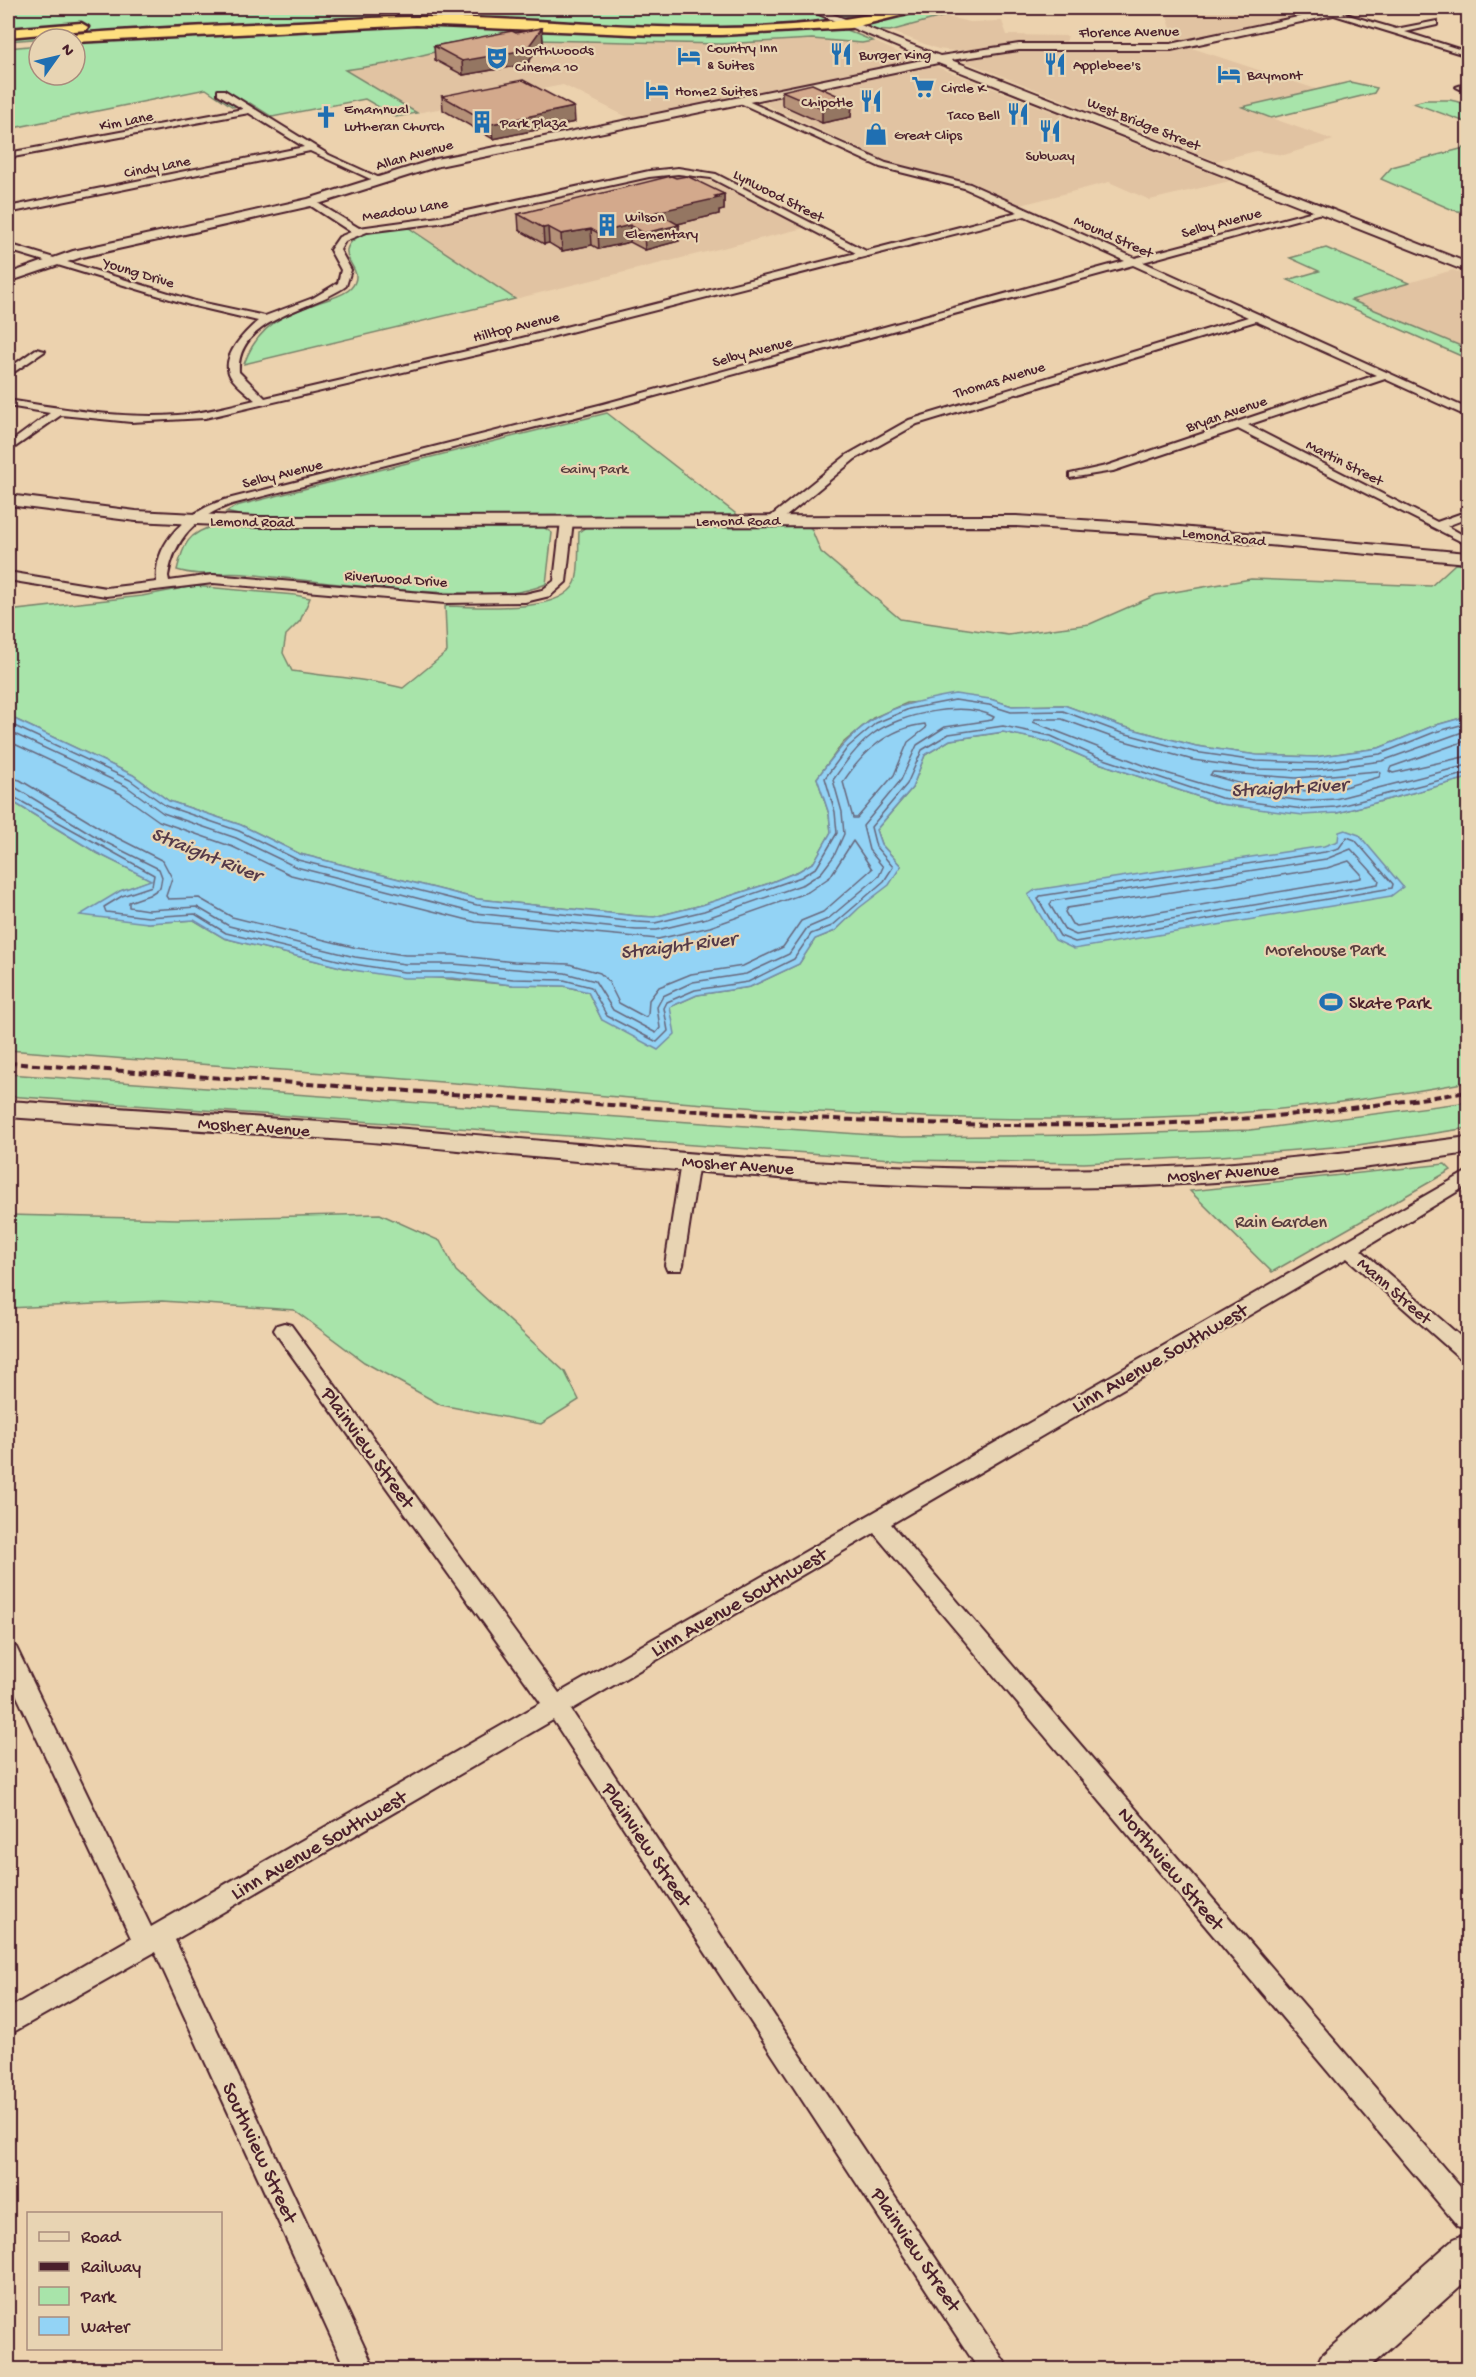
<svg xmlns="http://www.w3.org/2000/svg" width="1476" height="2377" viewBox="0 0 1476 2377" font-family="'Gochi Hand',sans-serif">
<style>
.built{fill:#e1c3a2}
.green{fill:#a8e4aa;stroke:#79826a;stroke-width:1.5}
.water{fill:#93d3f5;stroke:#768ba4;stroke-width:1.5}
.lines{fill:none;stroke-linecap:round;stroke-linejoin:round}
.shore{stroke:#67677c;stroke-width:1.5}
.street-casing{stroke:#4a1f2b;stroke-width:4}
.secondary-casing{stroke:#4a1f2b;stroke-width:4}
.highway-casing{stroke:#4a1f2b;stroke-width:5}
.street{fill:#e8d4b3;fill-rule:evenodd}
.secondary{fill:#e8d4b3;fill-rule:evenodd}
.highway{fill:#fedf80;fill-rule:evenodd}
.rail{stroke:#4a1f2b;stroke-width:4;stroke-dasharray:8 4;stroke-linecap:butt}
.wall{fill:#b59178;stroke:#4a1f2b;stroke-width:1.5}
.shaded-wall{fill:#947662;stroke:#4a1f2b;stroke-width:1.5}
.building{fill:#d3a98c;stroke:#4a1f2b;stroke-width:1.5}
.labels{text-anchor:middle;stroke-width:4.5;stroke-linejoin:round;paint-order:stroke}
.far-street-label{font-size:15px;fill:#4a1f2b;stroke:#e8d4b3}
.far-poi-label{font-size:15px;fill:#4a1f2b;stroke:#e8d4b3;text-anchor:start}
.far-park-label{font-size:15px;fill:#583d3e;stroke:#e8d4b3}
.park-label{font-size:18px;fill:#583d3e;stroke:#e8d4b3}
.poi-label{font-size:18px;fill:#4a1f2b;stroke:#e8d4b3;text-anchor:start}
.street-label{font-size:18px;fill:#4a1f2b;stroke:#e8d4b3}
.water-label{font-size:20px;font-style:italic;fill:#553a49;stroke:#e8d4b3}
.near-street-label{font-size:21px;fill:#4a1f2b;stroke:#e8d4b3}
</style>
<rect width="100%" height="100%" fill="#ecd2ae"/>
<filter id="ink" filterUnits="userSpaceOnUse"><feTurbulence type="fractalNoise" baseFrequency=".0167" numOctaves="2"/><feDisplacementMap in="SourceGraphic" scale="12" xChannelSelector="R" yChannelSelector="G"/><feConvolveMatrix kernelMatrix="1 2 1 2 8 2 1 2 1" color-interpolation-filters="sRGB"/></filter>
<g filter="url(#ink)">
<g class="built">
<polygon points="1161,8 1327,8 1175,42 1165,9"/>
<polygon points="943,16 970,22 1002,21 1007,35 1068,36 1065,45 1012,44 954,51 938,49 890,31"/>
<polygon points="487,39 721,44 812,39 862,43 873,41 913,59 811,83 629,118 563,85 417,113 343,70 386,64"/>
<polygon points="1192,48 1316,89 1243,108 1333,140 1284,155 1256,151 1216,161 964,61 974,56 1015,50 1159,52"/>
<polygon points="922,66 935,66 1230,181 1150,200 1109,182 1021,205 971,182 895,165 760,102"/>
<polygon points="686,175 707,179 804,228 515,299 409,228 443,225 661,176"/>
<polygon points="1453,270 1468,276 1468,349 1466,349 1350,300"/>
</g>
<g class="green">
<polygon points="8,8 974,8 890,31 844,29 873,41 862,43 812,39 721,44 487,39 386,64 345,70 417,113 396,117 365,99 272,117 250,103 233,107 206,89 8,129 8,48 39,45 39,75 75,75 75,43 337,25 449,24 582,30 562,26 470,22 244,23 8,41"/>
<polygon points="1350,82 1377,88 1374,93 1271,118 1242,107"/>
<polygon points="1425,100 1450,100 1468,104 1468,123 1413,103"/>
<polygon points="1468,147 1468,213 1453,210 1381,179 1392,167"/>
<path d="M409,228L515,299L244,364C259,323 284,315 323,301C332,298 345,295 351,288C365,272 345,264 347,250C351,230 393,228 409,228Z"/>
<polygon points="1326,248 1409,283 1351,300 1468,349 1468,359 1288,280 1319,271 1290,258"/>
<polygon points="607,413 740,517 351,518 243,516 226,512 236,506"/>
<path d="M215,526L543,527L552,533L546,584C518,596 491,594 461,593C389,591 317,581 245,574C223,572 198,577 177,570C183,545 188,532 215,526Z"/>
<path d="M806,526L811,528L821,552L900,619L1008,635L1090,624L1156,595L1251,579L1431,586L1455,564L1468,565V716L1433,726L1379,748L1315,757L1256,755L1196,746L1121,726L1064,705L1012,706L990,699L907,703L873,718L843,743L817,778L829,814L831,832L814,862L799,871L767,884L702,905L654,917L637,916L478,899L300,854L241,825L169,801L133,775L8,716V611L142,596L194,586L295,595L310,598L300,621L286,635L283,653L292,671C329,677 367,678 403,688L447,652L445,606C474,606 560,615 575,583C580,573 578,544 579,532L586,527Z"/>
<path d="M1004,732L1050,742L1093,761L1220,804L1337,813L1468,778V1082C1375,1099 1279,1112 1184,1116C953,1127 722,1107 492,1086C331,1072 169,1063 8,1050V799L97,853L152,880L120,891L148,923L194,920L224,938L353,970L513,985L564,986L588,992L602,1020L670,1007L697,995L750,987L799,964L815,939L835,931L901,866L881,844L876,830L912,788L925,755L950,740Z"/>
<polygon points="8,1074 902,1137 1087,1135 1250,1130 1468,1102 1468,1128 1358,1145 1221,1156 1084,1163 906,1160 8,1096"/>
<polygon points="1445,1164 1451,1170 1272,1272 1190,1191"/>
<polygon points="380,1214 440,1241 456,1271 565,1372 579,1400 541,1424 441,1405 364,1362 294,1310 162,1301 8,1308 8,1215 178,1219"/>
</g>
<g class="water">
<path d="M955,694L990,699L1012,706L1064,705L1121,726L1196,746L1257,755L1315,757L1379,748L1433,726L1468,716V778L1337,813L1303,815L1220,804L1093,761L1050,742L1003,732L950,740L925,755L912,788L876,830L881,844L901,866L889,885L859,908L835,931L815,939L799,964L750,987L697,995L670,1007L675,1034L658,1050L602,1020L588,992L564,986L513,985L452,978H404L353,970L224,938L194,920L148,923L80,915L120,891L151,880L97,853L8,799V716L133,775L169,801L241,825L300,854L478,899L637,916L654,917L702,905L767,884L799,871L814,862L831,832L829,814L817,778C863,716 880,708 955,694Z"/>
<polygon points="1345,830 1359,835 1403,887 1391,896 1074,949 1055,940 1028,895 1035,890 1324,846 1338,841 1339,832"/>
</g>
<g class="lines">
<g class="shore">
<polyline points="8,723 130,780 166,806 239,831 298,860 477,905 636,922 655,923 704,911 801,877 817,867 837,833 835,812 825,778 848,747 876,723 909,709 955,700 989,705 1011,712 1063,711 1119,732 1194,752 1256,761 1316,763 1380,754 1435,732 1468,723"/>
<path d="M925,724L926,728L908,742L894,775L857,818H853L843,782C863,752 888,728 925,724Z"/>
<polyline points="1468,730 1382,761 1315,770 1255,769 1193,760 1117,739 1062,719 1035,719 1033,722 1156,770 1223,790 1304,801 1335,799 1468,765"/>
<path d="M8,731L126,786L163,813L236,838L296,867L475,913L636,930H657L707,918L804,884L821,873L834,856L844,834L842,812L833,780C845,763 857,746 873,734C899,714 965,700 994,717L992,720L945,727L917,745L901,780L863,826L869,850L883,867L879,876L828,919L807,928L789,954L746,974L693,982L663,996L657,1007L660,1028L656,1033L613,1010L595,981L565,973L453,964H405L355,957L229,926L197,907L148,910L129,907V902L149,895L160,888L162,877L159,869L103,841L16,788L8,786"/>
<polyline points="1468,740 1391,767 1389,771 1393,773 1468,756"/>
<polyline points="8,741 121,794 159,821 233,847 291,875 476,922 658,939 710,927 808,892 830,877 853,841 872,869 823,912 801,921 783,947 743,966 691,974 659,987 649,1000 648,1015 645,1017 619,1003 608,981 600,973 569,964 514,962 453,955 405,955 357,948 232,917 199,898 168,899 166,896 172,878 163,861 108,833 20,780 8,777"/>
<polygon points="1378,771 1381,773 1379,777 1334,790 1308,791 1249,786 1210,775 1213,772 1296,778"/>
<polyline points="8,794 154,875 152,886 122,896 104,907 106,912 148,917 195,914 226,933 354,964 404,972 452,972 513,979 564,980 591,987 607,1016 657,1042 668,1031 664,1008 667,1002 695,990 748,982 794,959 811,934 832,926 884,881 893,867 876,847 871,827 907,784 922,750 949,734 1003,726 1051,736 1095,756 1221,798 1303,809 1336,807 1468,773"/>
<polygon points="1347,837 1355,840 1393,884 1392,888 1075,942 1060,936 1038,899 1040,896 1325,852 1339,848"/>
<polygon points="1351,849 1379,880 1378,884 1076,935 1065,930 1050,905 1052,901 1326,859"/>
<polygon points="1349,861 1361,874 1361,878 1077,926 1072,924 1065,912 1067,908 1327,868"/>
</g>
<g class="street-casing">
<g id="street">
<polygon points="1331,10 1396,29 1437,21 1437,25 1405,32 1468,52 1468,56 1331,14"/>
<polygon points="1468,83 1468,87 1460,89 1456,87"/>
<polygon points="218,90 224,90 329,155 384,180 377,182 310,151 8,213 8,207 304,147 249,113 8,158 8,153 243,109 218,94"/>
<path d="M743,99L886,163L970,184L1135,258L1325,208V212L1143,262L1468,409V416L1464,415L1385,379L1248,425L1437,522L1468,511V518L1447,526L1468,538V545L1238,429L1113,471L1070,478V474L1106,466L1376,375L1256,321L917,424L855,459L778,523H770V517L847,455L909,420L1248,317L1133,265L611,408L232,504C197,516 174,538 168,576L169,581L213,575L445,595L525,594L542,590L554,581L561,521L567,517L573,521L566,582L550,596L525,602L445,603L213,583L106,596L8,580V572L106,588L157,582C153,541 189,511 224,500L603,404L1125,261L1025,216L515,346L205,418L131,422L61,415L8,452V444L50,413L8,406V400C64,409 121,419 178,415C204,413 230,406 255,400C248,393 232,382 229,373C222,355 246,331 258,321L190,305L8,250V244L195,301L265,316L313,298L338,283L341,270L330,250L339,237L351,232L308,204V200L311,199L359,228L439,217L649,171L678,168L716,174L866,251L1018,212L964,188L880,167L740,103ZM678,174L711,178L856,253L514,340L265,398L239,372C235,318 314,310 346,286L351,270L340,250L345,241L367,232L439,223L649,177Z"/>
<polygon points="36,349 45,351 8,376 8,369"/>
<polygon points="690,1156 699,1162 683,1265 681,1270 667,1270 665,1265 681,1162"/>
<polygon points="1468,1171 1468,1185 1361,1250 1468,1343 1468,1361 1461,1359 1347,1258 891,1524 1468,2196 1468,2230 1458,2226 874,1533 571,1710 1010,2370 979,2370 553,1720 175,1940 375,2370 346,2370 155,1952 8,2035 8,2009 131,1938 8,1677 8,1645 16,1647 151,1927 541,1703 277,1335 274,1330 277,1325 284,1323 291,1325 559,1693"/>
</g>
</g>
<g class="secondary-casing">
<g id="secondary">
<polygon points="804,8 817,8 940,56 1019,44 1171,44 1340,8 1357,8 1352,11 1171,50 1019,50 951,60 1468,263 1468,272 938,63 439,166 315,205 82,257 8,282 8,274 73,251 308,199 436,159 927,59"/>
<polygon points="8,495 136,511 257,517 1016,516 1147,524 1468,553 1468,563 1147,534 1016,526 257,527 136,521 8,505"/>
<path d="M8,1101C145,1110 282,1118 419,1130C648,1150 879,1174 1109,1169C1230,1167 1349,1153 1468,1137V1153C1349,1172 1230,1184 1110,1187C867,1193 624,1165 383,1143C258,1133 133,1126 8,1117Z"/>
<polygon points="1468,2233 1468,2279 1366,2370 1315,2370 1321,2356 1454,2239"/>
</g>
</g>
<g class="highway-casing">
<g id="highway">
<path d="M900,8H921L919,11L850,28L721,35H655L416,25L75,42V39H51L58,35C138,29 218,25 298,22C337,20 377,17 416,17C577,17 742,47 900,8Z"/>
<polygon points="81,23 88,27 86,30 8,37 8,29"/>
</g>
</g>
<use href="#street" class="street"/>
<use href="#secondary" class="secondary"/>
<use href="#highway" class="highway"/>
<path class="rail" d="M8,1063C194,1076 380,1089 566,1102C759,1115 952,1130 1146,1124C1254,1121 1361,1108 1468,1092"/>
</g>
<g class="wall">
<polygon points="542,28 543,42 527,64 463,75 435,60 434,46"/>
<polygon points="782,91 852,102 851,117 822,123 782,105"/>
<polygon points="442,96 575,122 493,139 443,110"/>
<polygon points="676,178 724,194 724,210 719,211 719,214 677,224 679,225 679,241 645,250 630,242 599,249 592,245 562,251 549,243 544,244 519,230 518,214"/>
</g>
<g class="shaded-wall">
<polygon points="542,28 543,42 527,64 463,75 462,61"/>
<polygon points="852,102 851,117 822,123 822,108"/>
<polygon points="574,107 575,122 493,139 491,124"/>
<polygon points="724,194 724,210 719,211 719,214 657,229 656,212"/>
<polygon points="630,225 630,242 599,249 598,233"/>
<polygon points="679,225 679,241 645,250 644,233"/>
<polygon points="548,227 549,243 544,244 543,228"/>
<polygon points="591,229 592,245 562,251 561,234"/>
</g>
<g class="building">
<polygon points="542,28 526,50 462,61 434,46 512,31 516,33"/>
<polygon points="523,80 574,107 491,124 442,96"/>
<polygon points="812,84 852,102 822,108 782,91"/>
<polygon points="671,176 676,178 687,176 724,194 715,196 719,198 656,212 679,225 644,233 630,225 598,233 591,229 561,234 548,227 543,228 518,214"/>
</g>
</g>
<defs>
<g id="restaurant-bare" transform="scale(1.8)"><path d="M-5-6h1v4h1v-4h1v4h1v-4h1v5L-1.5 .5V6h-2V.5L-5-1ZM5-6V6H3V1.5H1.5Q1.5-4 5-6Z" fill="#1f6fb2" stroke="#e8d4b3" stroke-width="2.5" paint-order="stroke"/></g>
<g id="hotel-bare" transform="scale(1.8)"><path d="M-6-4.5h1.5V1H6V5H4.5V3h-9V5H-6ZM-4 0a1.8 1.8 0 1 1 3.6 0ZM.5 0V-2.5h3Q6-2.5 6 0Z" fill="#1f6fb2" stroke="#e8d4b3" stroke-width="2.5" paint-order="stroke"/></g>
<g id="theatre-bare" transform="scale(1.8)"><path d="M-5-5.5Q0-4 5-5.5V0Q5 5 0 6Q-5 5-5 0ZM-3.3-2.5H-1v1.5H-3.3ZM1-2.5H3.3v1.5H1ZM-2.8 1Q0 5.5 2.8 1Z" fill="#1f6fb2" stroke="#e8d4b3" stroke-width="2.5" paint-order="stroke"/></g>
<g id="supermarket-bare" transform="scale(1.8)"><path d="M-6-5.5h2.5l.6 2H6L4.5 2H-2.5L-4.4-4H-6ZM-1.5 3.2a1.3 1.3 0 1 0 .1 0ZM3 3.2a1.3 1.3 0 1 0 .1 0Z" fill="#1f6fb2" stroke="#e8d4b3" stroke-width="2.5" paint-order="stroke"/></g>
<g id="church-bare" transform="scale(1.8)"><path d="M-1.2-6h2.4v3.5h3.3v2.4h-3.3V6h-2.4V-.1h-3.3v-2.4h3.3Z" fill="#1f6fb2" stroke="#e8d4b3" stroke-width="2.5" paint-order="stroke"/></g>
<g id="building-bare" transform="scale(1.8)"><path d="M-4-6H4V6H1V3H-1V6H-4ZM-2.5-4.3h1.7v1.8h-1.7ZM.8-4.3h1.7v1.8H.8ZM-2.5-1h1.7V.8h-1.7ZM.8-1h1.7V.8H.8Z" fill="#1f6fb2" stroke="#e8d4b3" stroke-width="2.5" paint-order="stroke"/></g>
<g id="shop-bare" transform="scale(1.8)"><path d="M-5-2.5h2.3a2.7 3.5 0 0 1 5.4 0H5L5.5 6h-11ZM-1.5-2.5h3a1.5 2.3 0 0 0-3 0Z" fill="#1f6fb2" stroke="#e8d4b3" stroke-width="2.5" paint-order="stroke"/></g>
<g id="stadium-bare" transform="scale(1.8)"><path d="M0-5a6.5 5 0 1 0 0 10a6.5 5 0 1 0 0-10ZM-3.5-1.8h7v3.6h-7Z" fill="#1f6fb2" stroke="#e8d4b3" stroke-width="2.5" paint-order="stroke"/></g>
</defs>
<g fill-rule="evenodd">
<use href="#restaurant-bare" x="841" y="54"/>
<use href="#hotel-bare" x="689" y="56"/>
<use href="#theatre-bare" x="497" y="58"/>
<use href="#restaurant-bare" x="1055" y="64"/>
<use href="#hotel-bare" x="1229" y="74"/>
<use href="#supermarket-bare" x="923" y="87"/>
<use href="#hotel-bare" x="657" y="90"/>
<use href="#restaurant-bare" x="871" y="101"/>
<use href="#restaurant-bare" x="1018" y="114"/>
<use href="#church-bare" x="326" y="117"/>
<use href="#building-bare" x="482" y="122"/>
<use href="#restaurant-bare" x="1050" y="131"/>
<use href="#shop-bare" x="876" y="134"/>
<use href="#building-bare" x="607" y="225"/>
<use href="#stadium-bare" x="1331" y="1002"/>
</g>
<g class="labels">
<g class="far-street-label">
<text transform="translate(1129 31) rotate(-1)" y="5">Florence Avenue</text>
<text transform="translate(126 120) rotate(-11)" y="5">Kim Lane</text>
<text transform="translate(1144 123) rotate(22)" y="5">West Bridge Street</text>
<text transform="translate(414 154) rotate(-16)" y="5">Allan Avenue</text>
<text transform="translate(157 166) rotate(-11)" y="5">Cindy Lane</text>
<text transform="translate(779 195) rotate(27)" y="5">Lynwood Street</text>
<text transform="translate(405 209) rotate(-9)" y="5">Meadow Lane</text>
<text transform="translate(1221 222) rotate(-15)" y="5">Selby Avenue</text>
<text transform="translate(1114 236) rotate(24)" y="5">Mound Street</text>
<text transform="translate(139 272) rotate(17)" y="5">Young Drive</text>
<text transform="translate(516 326) rotate(-14)" y="5">Hilltop Avenue</text>
<text transform="translate(752 351) rotate(-15)" y="5">Selby Avenue</text>
<text transform="translate(999 379) rotate(-17)" y="5">Thomas Avenue</text>
<text transform="translate(1226 413) rotate(-19)" y="5">Bryan Avenue</text>
<text transform="translate(1345 462) rotate(27)" y="5">Martin Street</text>
<text transform="translate(282 473) rotate(-14)" y="5">Selby Avenue</text>
<text x="738" y="525">Lemond Road</text>
<text transform="translate(252 521) rotate(1)" y="5">Lemond Road</text>
<text transform="translate(1224 536) rotate(6)" y="5">Lemond Road</text>
<text transform="translate(396 578) rotate(4)" y="5">Riverwood Drive</text>
</g>
<g class="far-poi-label">
<text x="707" y="52">Country Inn<tspan x="707" dy="17">&amp; Suites</tspan></text>
<text x="515" y="54">Northwoods<tspan x="515" dy="17">Cinema 10</tspan></text>
<text x="859" y="59">Burger King</text>
<text x="1073" y="69">Applebee's</text>
<text x="1247" y="79">Baymont</text>
<text x="941" y="92">Circle K</text>
<text x="675" y="95">Home2 Suites</text>
<text x="853" y="106" text-anchor="end">Chipotle</text>
<text x="344" y="113">Emamnual<tspan x="344" dy="17">Lutheran Church</tspan></text>
<text x="1000" y="119" text-anchor="end">Taco Bell</text>
<text x="500" y="127">Park Plaza</text>
<text x="894" y="139">Great Clips</text>
<text x="1050" y="160" text-anchor="middle">Subway</text>
<text x="625" y="221">Wilson<tspan x="625" dy="17">Elementary</tspan></text>
</g>
<g class="far-park-label">
<text x="594" y="473">Gainy Park</text>
</g>
<g class="park-label">
<text x="1325" y="955">Morehouse Park</text>
<text x="1281" y="1227">Rain Garden</text>
</g>
<g class="poi-label">
<text x="1349" y="1008">Skate Park</text>
</g>
<g class="street-label">
<text transform="translate(254 1126) rotate(4)" y="6">Mosher Avenue</text>
<text transform="translate(738 1164) rotate(4)" y="6">Mosher Avenue</text>
<text transform="translate(1223 1172) rotate(-4)" y="6">Mosher Avenue</text>
<text transform="translate(1395 1290) rotate(41)" y="6">Mann Street</text>
</g>
<g class="water-label">
<text transform="translate(1289 786) rotate(-3)" y="7">Straight River</text>
<text transform="translate(207 853) rotate(22)" y="7">Straight River</text>
<text transform="translate(678 944) rotate(-7)" y="7">Straight River</text>
</g>
<g class="near-street-label">
<text transform="translate(1159 1357) rotate(-30)" y="7">Linn Avenue Southwest</text>
<text transform="translate(369 1447) rotate(54)" y="7">Plainview Street</text>
<text transform="translate(738 1601) rotate(-30)" y="7">Linn Avenue Southwest</text>
<text transform="translate(318 1844) rotate(-30)" y="7">Linn Avenue Southwest</text>
<text transform="translate(648 1844) rotate(56)" y="7">Plainview Street</text>
<text transform="translate(1172 1868) rotate(50)" y="7">Northview Street</text>
<text transform="translate(261 2152) rotate(65)" y="7">Southview Street</text>
<text transform="translate(917 2249) rotate(56)" y="7">Plainview Street</text>
</g>
</g>
<rect width="1476" height="2377" fill="none" stroke="#e8d4b3" stroke-width="30"/>
<rect x="15" y="15" width="1446" height="2347" fill="none" stroke="#4a1f2b" stroke-width="2" filter="url(#ink)"/>
<rect x="27" y="2212" width="195" height="138" fill="#e8d4b3" stroke="#a98c7d" stroke-width="1.5"/>
<rect x="39" y="2232" width="30" height="9" fill="#e8d4b3" stroke="#a98c7d" stroke-width="1.5"/>
<text x="81" y="2242" font-size="18" fill="#4a1f2b">Road</text>
<rect x="39" y="2262" width="30" height="9" fill="#4a1f2b" stroke="#a98c7d" stroke-width="1.5"/>
<text x="81" y="2272" font-size="18" fill="#4a1f2b">Railway</text>
<rect x="39" y="2287" width="30" height="18" fill="#a8e4aa" stroke="#a98c7d" stroke-width="1.5"/>
<text x="81" y="2302" font-size="18" fill="#4a1f2b">Park</text>
<rect x="39" y="2317" width="30" height="18" fill="#93d3f5" stroke="#a98c7d" stroke-width="1.5"/>
<text x="81" y="2332" font-size="18" fill="#4a1f2b">Water</text>
<g transform="translate(57 57) rotate(56)"><circle r="28" fill="#e8d4b3" stroke="#a98c7d" stroke-width="1.5"/>
<path d="M0-4.5L10 22L0 15L-10 22Z" fill="#1f6fb2"/>
<text y="-9" font-size="16" font-weight="bold" text-anchor="middle" fill="#4a1f2b">N</text>
</g>
</svg>
